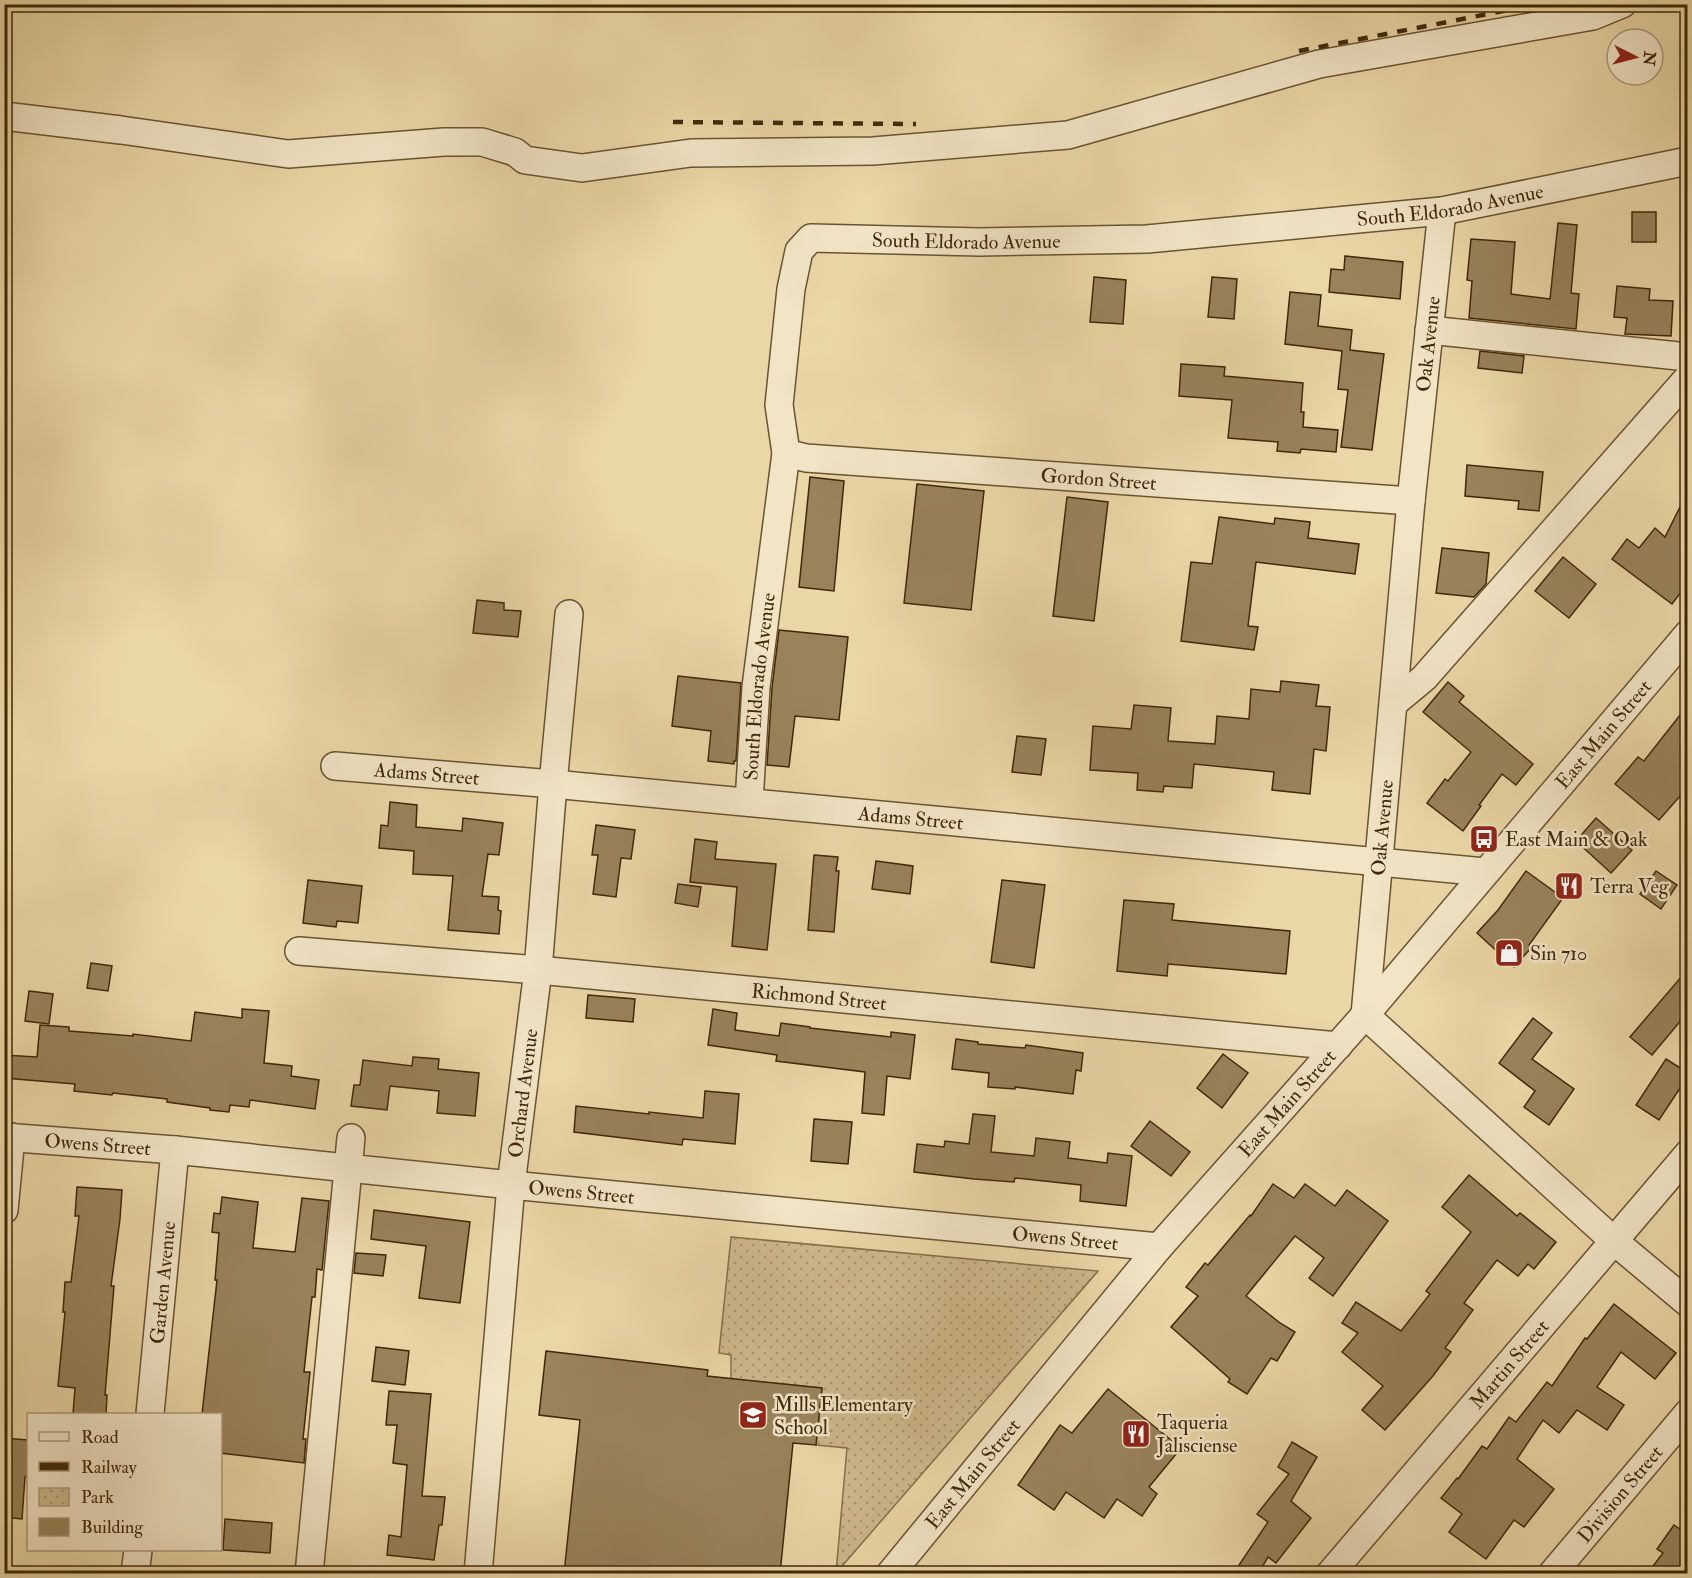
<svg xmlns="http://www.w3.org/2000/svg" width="1692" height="1578" viewBox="0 0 1692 1578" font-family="'IM FELL Double Pica',serif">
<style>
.park{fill:url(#park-dots);stroke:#86704a;stroke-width:1.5}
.building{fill:#98835b;stroke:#402808;stroke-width:1.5}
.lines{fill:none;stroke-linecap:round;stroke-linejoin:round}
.minor-casing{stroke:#6a5430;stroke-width:30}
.minor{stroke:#f1e5c6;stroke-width:27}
.rail{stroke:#402808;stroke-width:4.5;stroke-dasharray:10 10;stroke-linecap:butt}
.labels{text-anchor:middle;stroke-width:5;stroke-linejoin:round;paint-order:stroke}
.street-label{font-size:20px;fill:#402808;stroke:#f1e5c6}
.poi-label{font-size:20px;fill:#402808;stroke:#f1e5c6;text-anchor:start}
</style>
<defs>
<pattern id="park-dots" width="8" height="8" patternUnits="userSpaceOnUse" patternTransform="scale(1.5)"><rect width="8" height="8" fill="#cdb98c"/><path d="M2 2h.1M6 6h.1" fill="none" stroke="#a89670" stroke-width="1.8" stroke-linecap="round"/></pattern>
</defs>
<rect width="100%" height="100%" fill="#ead7a7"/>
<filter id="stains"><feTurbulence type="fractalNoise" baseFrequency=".00333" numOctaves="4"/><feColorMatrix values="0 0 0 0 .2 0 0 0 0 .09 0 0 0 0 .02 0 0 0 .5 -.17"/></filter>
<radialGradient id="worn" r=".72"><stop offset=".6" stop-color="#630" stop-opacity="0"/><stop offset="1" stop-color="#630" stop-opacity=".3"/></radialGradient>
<polygon class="park" points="731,1237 1098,1271 836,1573 847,1448 816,1445 822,1388 731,1379 731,1355 719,1353"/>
<g class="building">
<rect x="1632" y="212" width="24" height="30"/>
<polygon points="1558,223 1577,225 1571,293 1579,294 1576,329 1469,318 1472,281 1467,280 1471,239 1515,242 1511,294 1550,299"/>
<polygon points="1345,256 1403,262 1400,299 1329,292 1331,269 1344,270"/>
<polygon points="1094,277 1126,280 1123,324 1090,322"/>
<polygon points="1212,277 1237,279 1234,319 1208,317"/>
<polygon points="1617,286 1650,289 1649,300 1673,301 1671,336 1625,334 1627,318 1614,317"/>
<polygon points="1290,292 1321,295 1318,326 1352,330 1350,350 1384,354 1372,450 1341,447 1348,390 1338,389 1342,351 1285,344"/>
<polygon points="1480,351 1524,356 1522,373 1478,368"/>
<polygon points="1181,364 1225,367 1224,376 1303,383 1301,412 1304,412 1303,427 1338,430 1336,452 1301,449 1300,453 1277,451 1278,442 1228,438 1232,400 1179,396"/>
<polygon points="1467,465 1543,472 1539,511 1518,509 1519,501 1465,496"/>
<polygon points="810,477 844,481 834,591 799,587"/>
<polygon points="917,484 984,491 971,610 904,603"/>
<polygon points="1688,491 1688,583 1672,604 1612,559 1627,539 1639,548 1655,528 1665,537"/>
<polygon points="1067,497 1108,502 1094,621 1053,616"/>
<polygon points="1219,517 1274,524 1275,518 1310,522 1308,538 1359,544 1355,574 1256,562 1248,626 1258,627 1254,650 1181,641 1191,562 1212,564"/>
<polygon points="1442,548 1489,553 1486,584 1474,597 1436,593"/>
<polygon points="1563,557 1596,584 1569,618 1535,591"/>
<polygon points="477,600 504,603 504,610 521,611 518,637 473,633"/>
<polygon points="779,630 848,637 839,720 795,716 789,767 767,765 772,688"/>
<polygon points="678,676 741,683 736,761 734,761 734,764 708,761 711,731 672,726"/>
<polygon points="1281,681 1319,685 1316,706 1330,707 1326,751 1314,749 1310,794 1272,790 1274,772 1194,764 1192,788 1164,786 1163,792 1137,790 1138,773 1090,770 1093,726 1131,729 1134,705 1171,708 1168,741 1215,744 1217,716 1249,719 1251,689 1280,692"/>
<polygon points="1448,682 1464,696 1459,702 1533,764 1516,785 1502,774 1479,805 1481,806 1463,831 1427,803 1445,779 1448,781 1471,752 1423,712"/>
<polygon points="1688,705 1688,787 1659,820 1615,784 1638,757 1644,761"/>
<polygon points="1017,736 1046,739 1041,775 1012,772"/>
<polygon points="390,802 417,805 416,827 462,831 463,818 503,823 499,855 488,854 482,896 499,897 498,910 501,911 499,934 448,930 453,876 413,874 414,851 379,848 381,825 388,826"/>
<polygon points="1596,818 1632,850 1611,873 1576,841"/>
<polygon points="596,825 635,830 631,859 621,858 616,897 593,894 598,855 592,855"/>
<polygon points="695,839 717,842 715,859 776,864 767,950 732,946 737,887 690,882"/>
<polygon points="814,855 838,857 836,871 839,871 834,932 808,930"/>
<polygon points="876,861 913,866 910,894 872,889"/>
<polygon points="1526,871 1563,898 1529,945 1532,947 1514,967 1477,933 1498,910"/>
<polygon points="1656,871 1677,885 1661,909 1640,894"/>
<polygon points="308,880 362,886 358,923 337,921 336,927 303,923"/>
<polygon points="1002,880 1045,885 1034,968 991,962"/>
<polygon points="678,884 701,887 698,907 675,903"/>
<polygon points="1124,900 1174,904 1172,920 1290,931 1286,974 1168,964 1167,976 1117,971"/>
<polygon points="91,963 112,966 108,991 87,988"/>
<polygon points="1688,969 1688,1012 1652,1055 1630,1037"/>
<polygon points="29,991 53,994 49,1024 25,1021"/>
<polygon points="588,995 635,999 633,1022 586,1018"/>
<polygon points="242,1009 269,1011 264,1063 292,1066 291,1076 319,1080 315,1109 250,1100 249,1107 230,1105 229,1112 210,1110 210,1108 167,1102 167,1099 113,1093 112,1095 74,1091 75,1084 4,1078 4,1055 37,1057 40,1025 69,1027 69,1031 133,1036 133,1034 191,1041 195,1012 242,1018"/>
<polygon points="713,1009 737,1013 735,1030 779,1036 781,1023 810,1027 810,1028 891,1037 891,1032 915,1035 910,1079 887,1076 884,1115 862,1113 865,1072 776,1061 777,1055 708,1045"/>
<polygon points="1533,1018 1552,1033 1532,1059 1574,1089 1549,1125 1524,1107 1535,1091 1499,1063"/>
<polygon points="956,1039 978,1042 978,1044 1025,1048 1026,1045 1083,1053 1081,1071 1076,1070 1073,1094 1015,1087 1015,1089 988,1087 989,1073 952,1069"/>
<polygon points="1223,1054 1248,1073 1222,1108 1197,1088"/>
<polygon points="413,1057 439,1059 438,1069 479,1073 475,1116 437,1113 439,1091 390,1086 387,1110 351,1106 354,1085 360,1085 363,1060 412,1066"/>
<polygon points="1666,1059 1688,1073 1688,1076 1659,1120 1636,1105"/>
<polygon points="705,1091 739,1094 735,1144 683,1139 682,1145 574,1132 576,1106 649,1114 649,1112 703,1118"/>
<polygon points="973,1114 995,1116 991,1152 1034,1156 1036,1138 1070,1142 1068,1158 1107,1163 1108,1153 1132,1156 1126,1206 1080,1201 1081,1185 1015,1178 1014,1182 974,1179 914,1172 917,1144 944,1147 945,1141 969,1144"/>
<polygon points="814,1119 852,1122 848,1164 811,1161"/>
<polygon points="1150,1121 1190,1152 1171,1176 1131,1146"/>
<polygon points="1469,1175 1517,1216 1520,1213 1556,1242 1534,1269 1528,1264 1518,1276 1497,1260 1464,1303 1473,1310 1445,1348 1451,1352 1432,1377 1385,1430 1362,1410 1383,1386 1342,1352 1358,1333 1342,1323 1356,1302 1401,1331 1430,1294 1426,1291 1471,1232 1442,1207"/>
<polygon points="1273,1184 1294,1198 1305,1184 1335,1206 1347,1190 1388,1221 1333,1296 1309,1278 1324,1258 1295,1236 1246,1296 1280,1323 1295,1332 1277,1361 1271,1358 1247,1394 1228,1382 1230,1379 1171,1327 1198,1296 1186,1287 1205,1263 1208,1265 1250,1215 1251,1216"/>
<polygon points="77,1187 122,1190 120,1219 111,1286 114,1286 105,1395 107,1395 106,1414 73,1414 75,1388 58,1386 65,1312 63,1312 65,1282 71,1282 79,1216 75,1216"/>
<polygon points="222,1197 258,1202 253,1248 295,1252 302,1198 329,1201 322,1270 317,1269 315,1297 312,1297 304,1372 310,1372 303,1439 306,1439 304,1463 220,1453 220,1414 202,1414 217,1280 215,1280 219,1233 212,1232 214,1213 220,1214"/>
<polygon points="374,1210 470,1222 460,1303 419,1298 426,1246 371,1239"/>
<polygon points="356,1253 386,1255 383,1276 354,1273"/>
<polygon points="1614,1304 1676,1353 1655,1379 1621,1352 1597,1387 1624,1405 1607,1430 1577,1410 1559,1433 1543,1420 1517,1459 1554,1489 1524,1527 1514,1520 1486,1559 1449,1532 1462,1514 1441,1498 1457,1478 1458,1479 1482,1446 1487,1449 1509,1417 1516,1422 1547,1382 1552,1386 1585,1338 1587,1339"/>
<polygon points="376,1347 409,1351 405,1385 372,1381"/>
<polygon points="546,1351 708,1370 707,1376 822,1388 816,1445 793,1443 780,1574 564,1574 580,1420 539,1415"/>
<polygon points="1108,1389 1181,1448 1149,1487 1157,1494 1142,1516 1117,1499 1104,1518 1066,1492 1054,1510 1018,1485 1060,1425 1072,1433"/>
<polygon points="389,1391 431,1394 422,1496 445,1497 442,1525 439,1525 434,1560 387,1555 389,1535 401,1537 407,1465 393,1463 397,1425 386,1425"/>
<polygon points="4,1438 28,1440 28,1477 25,1477 22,1519 4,1517"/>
<polygon points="1292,1442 1317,1457 1291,1501 1311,1518 1276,1563 1268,1557 1258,1574 1233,1574 1268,1522 1257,1514 1289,1474 1278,1467"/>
<polygon points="225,1519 272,1523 270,1553 223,1550"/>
<polygon points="1674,1525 1688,1535 1688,1574 1647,1574 1663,1553 1657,1549"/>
</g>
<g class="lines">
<g class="minor-casing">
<g id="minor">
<polyline points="4,116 121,130 288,154 444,142 482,142 515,152 525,160 582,168 691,153 873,151 1068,135 1319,64 1593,16 1622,4"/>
<polyline points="1429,330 1688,357"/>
<path id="s1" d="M786,453L806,458L1411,501"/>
<polyline points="1394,703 1424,678 1688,378"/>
<path id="s2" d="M335,766L553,784L1485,872"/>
<path id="s3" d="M749,802L756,687L786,453L779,405L791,289L799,251L811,238L980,242L1147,239L1442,211L1688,161"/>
<path id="s4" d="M299,951L538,970L1338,1046"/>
<path id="s5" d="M1365,1015L1411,501L1442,211"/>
<polyline points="1365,1015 1614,1241 1688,1303"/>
<path id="s6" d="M4,1137L175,1150L511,1185L1159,1247"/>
<polyline points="4,1210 11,1137"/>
<path id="s7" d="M150,1414L175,1150"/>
<polyline points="135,1574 138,1550"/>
<polyline points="309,1574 351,1138"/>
<path id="s8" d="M478,1574L511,1185L538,970L553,784L569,614"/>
<path id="s9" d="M890,1574L1159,1247L1365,1015L1688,634"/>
<path id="s10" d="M1330,1574L1688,1154"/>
<path id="s11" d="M1552,1574L1688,1413"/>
</g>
</g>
<use href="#minor" class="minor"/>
<g class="rail">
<polyline points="1299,51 1539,4"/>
<polyline points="673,122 916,124"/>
</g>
</g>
<defs>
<g id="bus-square" transform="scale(1.5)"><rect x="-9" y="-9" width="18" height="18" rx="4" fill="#8f2418" stroke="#f1e5c6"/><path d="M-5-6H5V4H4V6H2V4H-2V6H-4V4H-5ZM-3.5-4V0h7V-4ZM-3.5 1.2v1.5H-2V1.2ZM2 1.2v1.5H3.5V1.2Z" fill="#fff"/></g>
<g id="restaurant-square" transform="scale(1.5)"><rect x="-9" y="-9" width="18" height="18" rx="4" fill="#8f2418" stroke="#f1e5c6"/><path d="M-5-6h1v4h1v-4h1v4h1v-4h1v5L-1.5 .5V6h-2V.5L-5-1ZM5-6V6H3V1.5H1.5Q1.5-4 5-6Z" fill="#fff"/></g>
<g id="shop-square" transform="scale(1.5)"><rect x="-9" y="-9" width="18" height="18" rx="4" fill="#8f2418" stroke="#f1e5c6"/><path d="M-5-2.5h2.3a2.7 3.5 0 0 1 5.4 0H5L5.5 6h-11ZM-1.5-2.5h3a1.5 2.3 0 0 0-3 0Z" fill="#fff"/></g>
<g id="school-square" transform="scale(1.5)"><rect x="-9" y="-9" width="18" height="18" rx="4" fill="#8f2418" stroke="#f1e5c6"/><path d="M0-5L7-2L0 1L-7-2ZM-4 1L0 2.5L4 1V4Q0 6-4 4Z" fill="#fff"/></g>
</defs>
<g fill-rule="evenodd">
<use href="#bus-square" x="1484" y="839"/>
<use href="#restaurant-square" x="1569" y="886"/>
<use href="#shop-square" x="1509" y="953"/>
<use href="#school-square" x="753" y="1415"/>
<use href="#restaurant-square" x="1136" y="1434"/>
</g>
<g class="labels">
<g class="street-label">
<text dy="7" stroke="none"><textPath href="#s3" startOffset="1214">South Eldorado Avenue</textPath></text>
<text dy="7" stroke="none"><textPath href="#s3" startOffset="728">South Eldorado Avenue</textPath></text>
<text dy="7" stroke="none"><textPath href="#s5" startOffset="674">Oak Avenue</textPath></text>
<text dy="7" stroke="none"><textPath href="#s1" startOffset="314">Gordon Street</textPath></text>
<text dy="7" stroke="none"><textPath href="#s3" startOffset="116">South Eldorado Avenue</textPath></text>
<text dy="7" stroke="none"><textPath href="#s9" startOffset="1102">East Main Street</textPath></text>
<text dy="7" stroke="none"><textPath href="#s2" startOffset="92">Adams Street</textPath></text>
<text dy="7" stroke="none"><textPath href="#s2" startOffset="578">Adams Street</textPath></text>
<text dy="7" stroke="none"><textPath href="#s5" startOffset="188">Oak Avenue</textPath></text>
<text dy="7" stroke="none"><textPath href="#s4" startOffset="522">Richmond Street</textPath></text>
<text dy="7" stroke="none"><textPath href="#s8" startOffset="483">Orchard Avenue</textPath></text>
<text dy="7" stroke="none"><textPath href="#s9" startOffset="616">East Main Street</textPath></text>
<text dy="7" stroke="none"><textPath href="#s6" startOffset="94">Owens Street</textPath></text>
<text dy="7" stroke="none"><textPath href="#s6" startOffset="580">Owens Street</textPath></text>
<text dy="7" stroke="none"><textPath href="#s6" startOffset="1066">Owens Street</textPath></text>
<text dy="7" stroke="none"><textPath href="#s7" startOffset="132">Garden Avenue</textPath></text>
<text dy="7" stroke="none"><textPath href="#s10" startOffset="276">Martin Street</textPath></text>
<text dy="7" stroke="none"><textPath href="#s9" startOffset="130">East Main Street</textPath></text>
<text dy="7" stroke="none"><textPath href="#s11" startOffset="105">Division Street</textPath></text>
</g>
<g class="poi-label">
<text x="1505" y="846">East Main &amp; Oak</text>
<text x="1590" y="893">Terra Veg</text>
<text x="1530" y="960">Sin 710</text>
<text x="774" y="1411">Mills Elementary<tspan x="774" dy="23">School</tspan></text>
<text x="1157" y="1429">Taqueria<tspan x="1157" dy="23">Jalisciense</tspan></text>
</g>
</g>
<rect width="1692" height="1578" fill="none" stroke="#ead7a7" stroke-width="24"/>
<rect x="6" y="6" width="1680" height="1566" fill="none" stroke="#402808" stroke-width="3"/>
<rect x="12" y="12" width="1668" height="1554" fill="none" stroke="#402808" stroke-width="1.5"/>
<rect x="27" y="1413" width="195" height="138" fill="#f1e5c6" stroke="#aa997a" stroke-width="1.5"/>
<rect x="39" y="1432" width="30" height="9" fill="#f1e5c6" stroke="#aa997a" stroke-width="1.5"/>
<text x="81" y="1443" font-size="18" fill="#402808">Road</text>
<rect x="39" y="1462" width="30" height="9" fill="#402808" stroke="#aa997a" stroke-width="1.5"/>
<text x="81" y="1473" font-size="18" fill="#402808">Railway</text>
<rect x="39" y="1488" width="30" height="18" fill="url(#park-dots)" stroke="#aa997a" stroke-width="1.5"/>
<text x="81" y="1503" font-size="18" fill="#402808">Park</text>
<rect x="39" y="1518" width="30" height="18" fill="#98835b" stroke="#aa997a" stroke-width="1.5"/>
<text x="81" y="1533" font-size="18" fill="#402808">Building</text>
<g transform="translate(1635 57) rotate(96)"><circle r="28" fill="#f1e5c6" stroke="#aa997a" stroke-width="1.5"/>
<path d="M0-4.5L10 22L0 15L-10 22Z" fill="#8f2418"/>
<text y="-9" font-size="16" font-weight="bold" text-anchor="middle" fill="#402808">N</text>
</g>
<rect width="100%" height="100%" filter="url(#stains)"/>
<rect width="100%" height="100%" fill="url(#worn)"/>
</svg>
